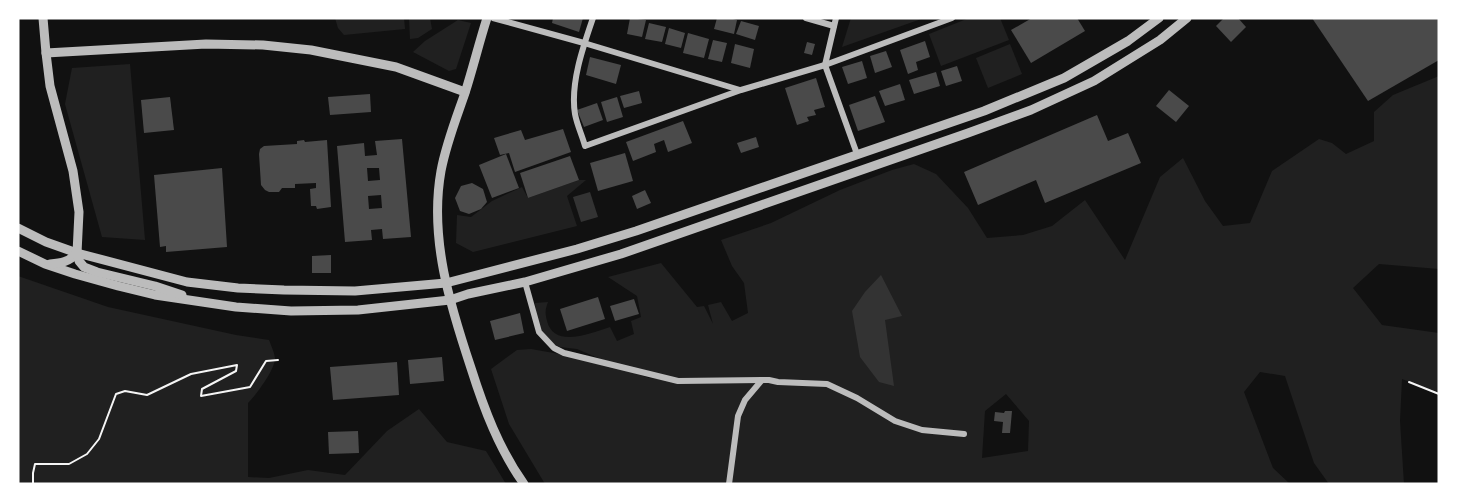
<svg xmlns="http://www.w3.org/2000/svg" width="1457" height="502" viewBox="0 0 1457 502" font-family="'Roboto Condensed',sans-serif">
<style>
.green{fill:#202020;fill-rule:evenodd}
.water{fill:#333}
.building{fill:#4a4a4a;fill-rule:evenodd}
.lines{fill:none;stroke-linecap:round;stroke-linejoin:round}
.path{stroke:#f5f5f5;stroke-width:2}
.minor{stroke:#bcbcbc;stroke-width:6}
.tertiary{stroke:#bcbcbc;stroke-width:9}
</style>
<rect width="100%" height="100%" fill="#111"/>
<g class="green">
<polygon points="335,18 404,18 405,29 344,35 338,28"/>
<polygon points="409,18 430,18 432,29 418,38 410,39"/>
<polygon points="851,18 924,18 842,47"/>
<polygon points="969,18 1000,18 1009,40 941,66 929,34"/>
<polygon points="458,20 471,23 456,69 449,71 413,52 425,41"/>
<polygon points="1010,44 1022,74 988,88 976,58"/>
<polygon points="130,64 145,240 102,237 65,104 72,68"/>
<path d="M1439,76V269L1379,264L1353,288L1382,325L1439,333V392L1423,387L1402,379L1400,421L1404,484H1329L1314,463L1285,376L1260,372L1244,392L1273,468L1290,484H545L509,424L491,369L517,350L531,349L599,361L649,378L670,379L617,366L577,349L560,347L546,340L537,323L535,303L548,302C545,310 545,313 547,321C554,349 591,333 610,327L617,341L634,334L631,321L641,317L637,296L608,277L661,263L697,307L704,306L713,324L708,305L721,302L732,321L748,313L744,283L732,266L721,240L771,223L840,190L892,170L914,164L936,174L968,208L987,238L1023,235L1052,226L1085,200L1125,260L1160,177L1183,158L1205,201L1223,226L1250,223L1272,171L1319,139L1332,143L1346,154L1374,141V112L1393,95ZM1006,394L1029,421L1028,451L982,458L985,411Z"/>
<polygon points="579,180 586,180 567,196 577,226 473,252 456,243 457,215 471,217 492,201 522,187 528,198"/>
<path d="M18,276L108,307L236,335L269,340C271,345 275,354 275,359C274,371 256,395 248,403V477L269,478L308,470L345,475L387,431L419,409L447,442L486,451L506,484H18Z"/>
</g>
<g class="water">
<polygon points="590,192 598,217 581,222 573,197"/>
<polygon points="881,275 902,316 885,320 894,386 879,382 860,357 852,311 865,292"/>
</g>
<g class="building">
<polygon points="553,18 583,18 579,32 552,23"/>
<polygon points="630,18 646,20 642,37 627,34"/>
<polygon points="717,18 729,18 737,20 734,34 714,29"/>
<polygon points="1032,18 1077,18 1085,31 1031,63 1011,30"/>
<polygon points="1224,18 1238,18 1246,27 1231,42 1216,26"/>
<polygon points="1312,18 1439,18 1439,60 1368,101"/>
<polygon points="741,21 759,26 755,40 736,34"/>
<polygon points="649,23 666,27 662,42 645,39"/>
<polygon points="669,28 685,33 681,48 665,44"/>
<polygon points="688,33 709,39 704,58 683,53"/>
<polygon points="713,40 727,43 722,62 708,59"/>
<polygon points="925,41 930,57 916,62 918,70 908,74 900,50"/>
<polygon points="807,42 815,44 812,55 804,53"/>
<polygon points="735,44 754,49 750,68 731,63"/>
<polygon points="886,51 892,67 875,73 870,56"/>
<polygon points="590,57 621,65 616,84 586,75"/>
<polygon points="862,61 867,78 848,84 842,67"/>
<polygon points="957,66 962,81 946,86 941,71"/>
<polygon points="936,72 940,86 914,94 909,80"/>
<polygon points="816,78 825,107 814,110 816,115 807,117 809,121 797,125 785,88"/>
<polygon points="900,84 905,100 885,106 879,91"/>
<polygon points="1169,90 1189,106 1176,122 1156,106"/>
<polygon points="639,91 642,103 624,108 620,96"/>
<polygon points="370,94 371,112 330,115 328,97"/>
<polygon points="875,96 885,122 858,131 849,105"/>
<polygon points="170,97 174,130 144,133 141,100"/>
<polygon points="617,97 623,117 607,122 601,102"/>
<polygon points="597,103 603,120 584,127 577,110"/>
<polygon points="1097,115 1108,141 1128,133 1141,163 1045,203 1036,180 978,205 964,172"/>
<polygon points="683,121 692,143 668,152 664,140 654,144 656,152 633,161 626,142"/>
<polygon points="563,129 571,152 515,172 509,153 500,155 494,138 521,130 525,140"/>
<polygon points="756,137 759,147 741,153 737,143"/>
<path d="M402,139L411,237L383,239L382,229L371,230L372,240L345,242L337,146L364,143L365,156L377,155L375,141ZM367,168H379L380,180L368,181ZM381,195L382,208L369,209L368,196Z"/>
<polygon points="304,140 305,142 327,140 331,207 317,209 316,206 311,206 310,189 316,188 316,183 295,184 295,188 282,188 279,192 269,192 265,190 261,185 259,154 260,149 264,146 297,144 297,141"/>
<polygon points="625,153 633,181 598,191 590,163"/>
<polygon points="506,154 519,188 492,198 479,165"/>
<polygon points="570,156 579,180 528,198 520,173"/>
<polygon points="222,168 227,247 166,252 166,246 160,247 154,175"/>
<polygon points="472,183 483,189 487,202 481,209 469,214 460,211 455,198 461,186"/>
<polygon points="645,190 651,203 637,209 632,196"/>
<polygon points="331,255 331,273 312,273 312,256"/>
<polygon points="598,297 605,319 567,331 560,309"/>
<polygon points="634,299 639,314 615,321 610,306"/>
<polygon points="520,313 524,333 495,340 490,321"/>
<polygon points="442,357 444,381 410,384 408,360"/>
<polygon points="397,362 399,395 333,400 330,367"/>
<polygon points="1005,411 1012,411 1010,433 1002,433 1003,422 994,421 995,412 1004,413"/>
<polygon points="358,431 359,453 329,454 328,432"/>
</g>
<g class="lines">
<g class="path">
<polyline points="1409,382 1439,394"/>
<polyline points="33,484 33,473 35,464 69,464 87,454 99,439 116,394 125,391 147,395 191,374 237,365 236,371 202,389 201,396 250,387 266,361 278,360"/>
</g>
<g class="minor">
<polyline points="493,18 584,43 740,90"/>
<path d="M593,18C583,47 570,84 575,114C577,125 582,135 585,146L741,90L825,65L952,18"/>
<polyline points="806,18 834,26"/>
<polyline points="836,18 825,65 857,154"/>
<polyline points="525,282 539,332 554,348 564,353 678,381 762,380"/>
<polyline points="729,484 738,416 745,400 762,380 769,380 778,382 827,384 857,398 895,421 922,430 964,434"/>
</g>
<g class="tertiary">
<polyline points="43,18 46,53"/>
<path d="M487,18C479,43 473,68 465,93C456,119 446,144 441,171C429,238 450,305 471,368C484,409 499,449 524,484"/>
<polyline points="18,228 46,242 77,253 187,282 238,288 284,290 355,291 446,283 577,249 636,231 984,111 1064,78 1128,41 1159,18"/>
<polyline points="18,251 45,264 75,274 118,286 155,295 236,307 291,311 358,310 450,300 468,294 525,282 621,254 968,133 1031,110 1094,81 1160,40 1187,18"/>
<path d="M50,264C61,263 69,262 77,253"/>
<polyline points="182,295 155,286 97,272 84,267 79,261 77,253 79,212 73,171 50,86 46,53 206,44 263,45 311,50 396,67 465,92"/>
</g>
</g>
<rect width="1457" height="502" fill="none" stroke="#ffffff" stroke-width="39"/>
</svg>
